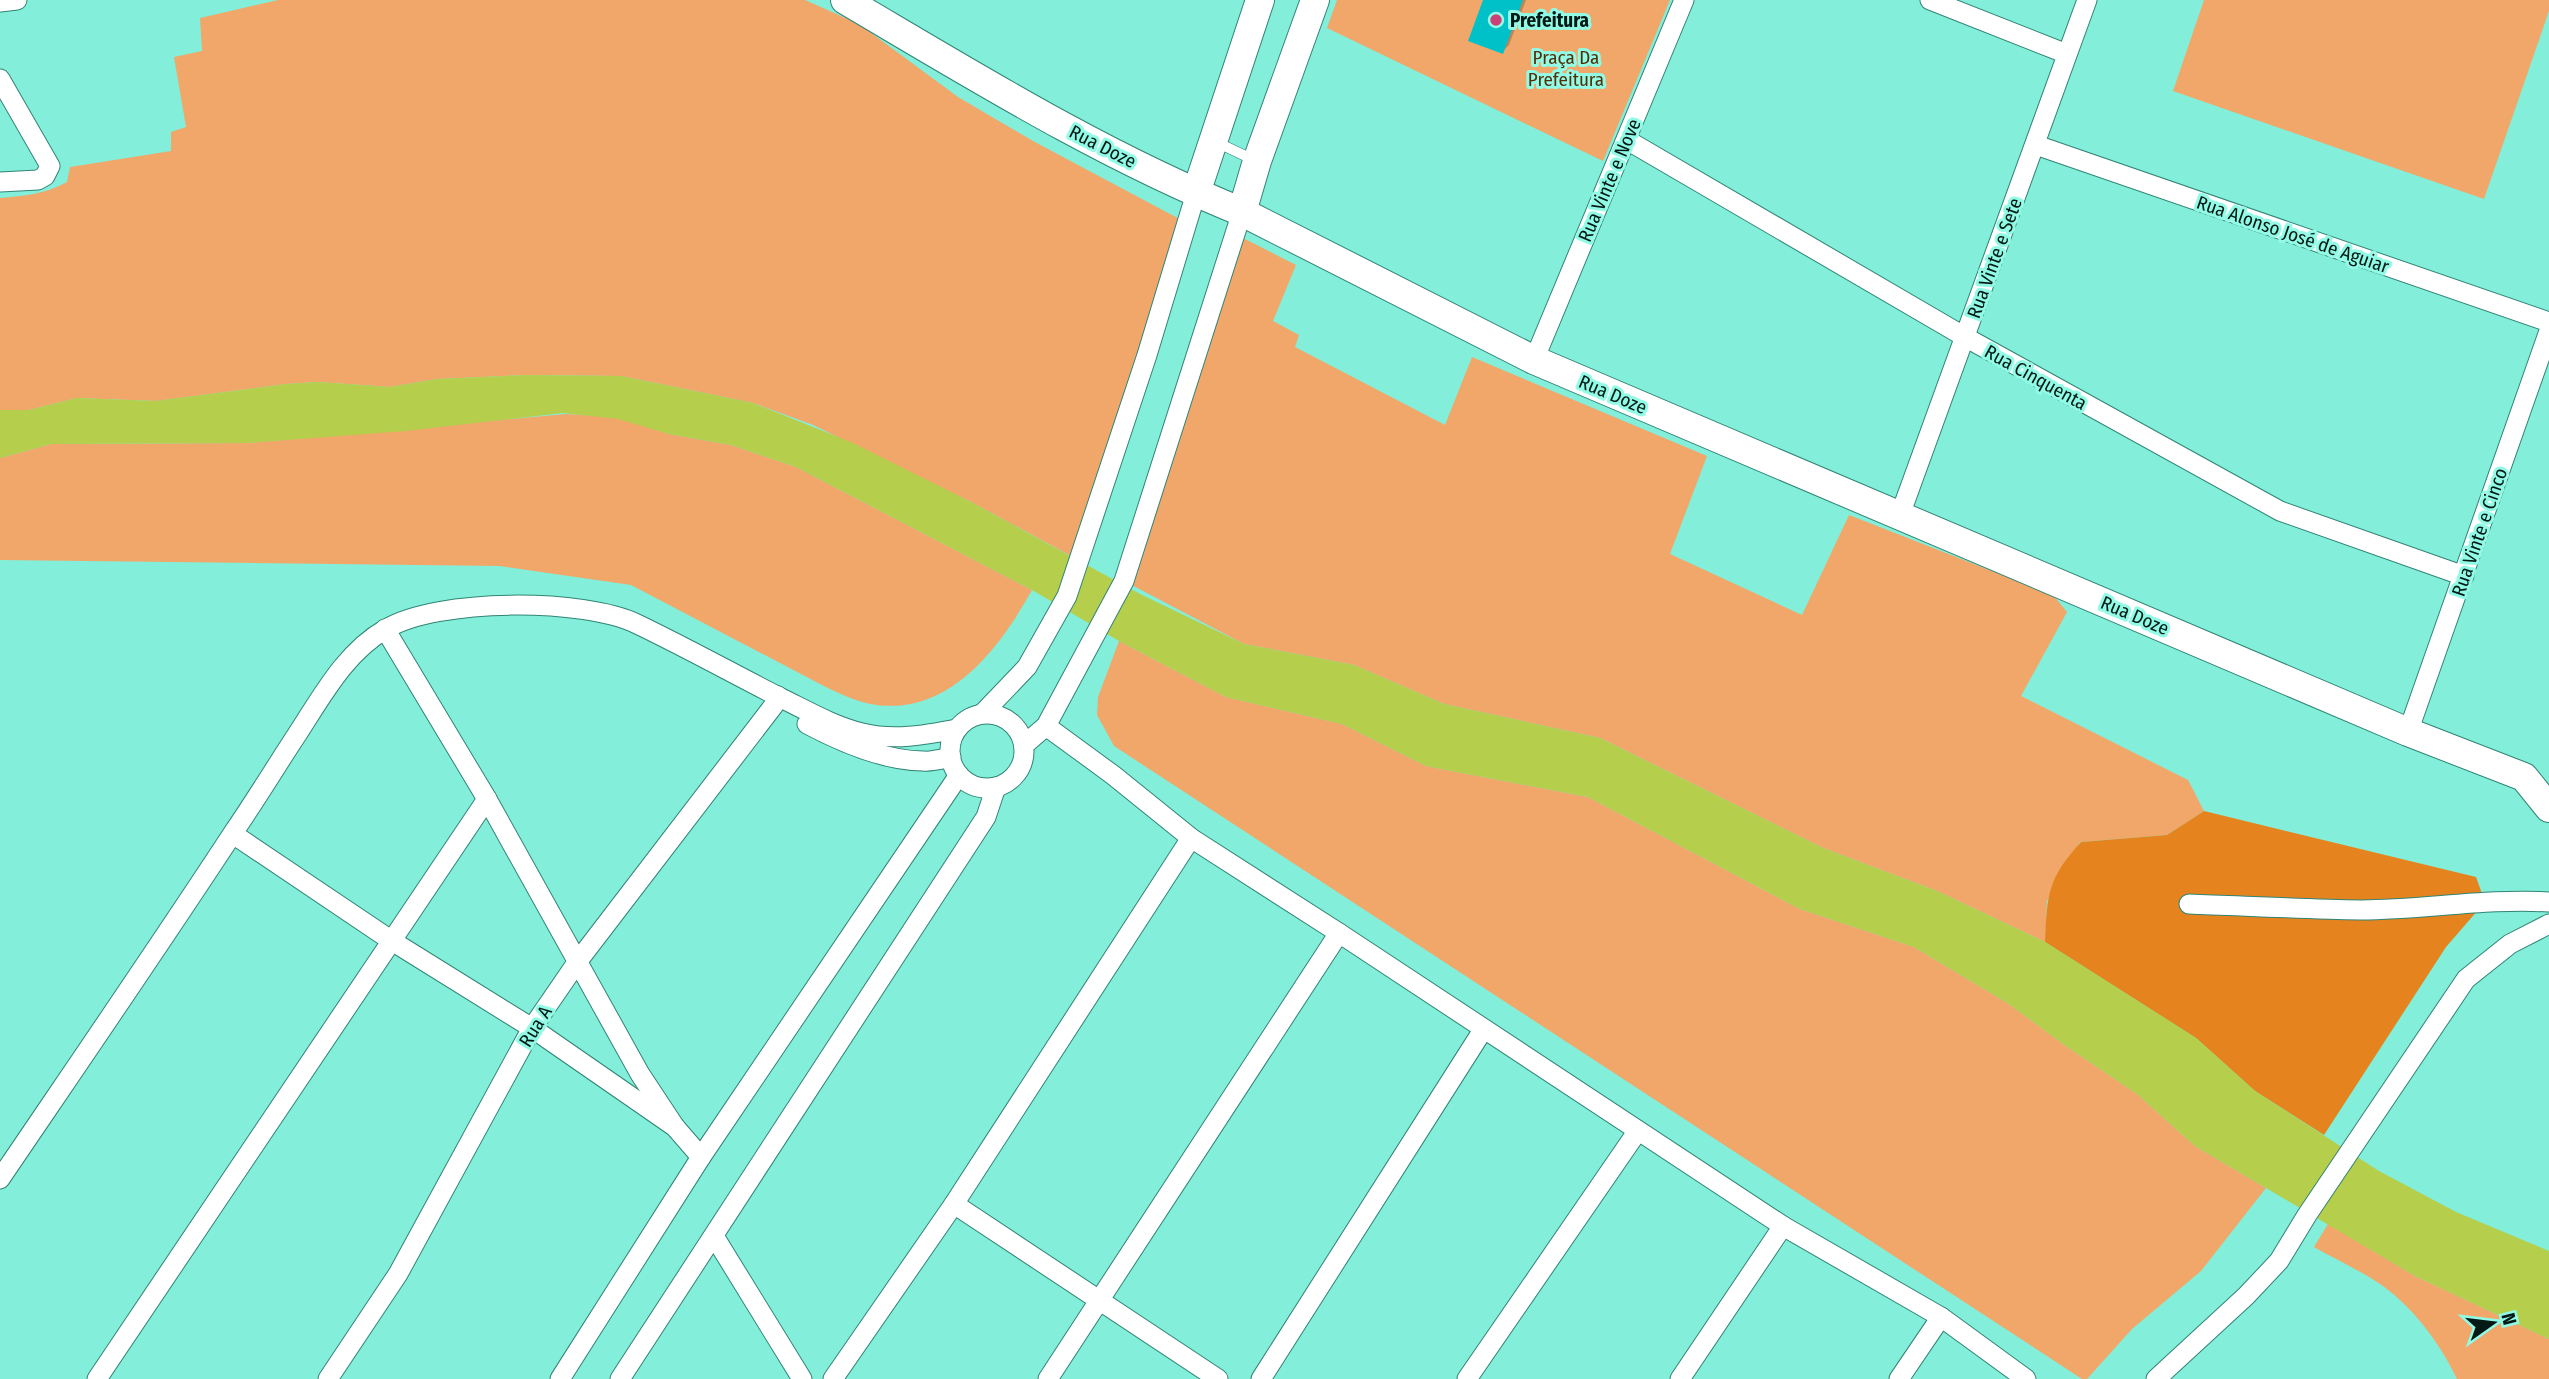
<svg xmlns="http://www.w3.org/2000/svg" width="2549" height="1379" viewBox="0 0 2549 1379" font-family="'Fira Sans Condensed',sans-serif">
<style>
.green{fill:#f1a76a}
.forest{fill:#e5841f}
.water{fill:#b5ce4c}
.shadow{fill:#0003}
.building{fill:#00c1c8}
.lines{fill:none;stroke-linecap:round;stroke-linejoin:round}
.lane-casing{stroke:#318476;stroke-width:11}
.street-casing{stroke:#318476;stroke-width:21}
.secondary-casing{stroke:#318476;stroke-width:30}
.lane{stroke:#fff;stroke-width:10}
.street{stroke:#fff;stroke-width:19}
.secondary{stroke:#fff;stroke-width:28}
.poi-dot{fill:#ca4078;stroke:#91fbe6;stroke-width:2.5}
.labels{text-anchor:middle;stroke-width:6;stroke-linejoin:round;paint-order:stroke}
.poi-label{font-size:19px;font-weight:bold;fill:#031915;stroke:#91fbe6;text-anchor:start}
.park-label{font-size:19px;fill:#552e08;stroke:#91fbe6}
.street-label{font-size:19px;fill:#031915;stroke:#91fbe6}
</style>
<rect width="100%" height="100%" fill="#83eed9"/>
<g class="green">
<path d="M278,0H805L859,24L958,97L1033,141L1187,223L1071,556L971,502L813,425L753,403L621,376L525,375L437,379L390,387L318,382L286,384L156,401L77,398L29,410H0V198C24,196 46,194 67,182L70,167L171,151V132L186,127L174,57L202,51L200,18Z"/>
<polygon points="1337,0 1670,0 1603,161 1327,28"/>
<polygon points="2204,0 2549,0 2549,11 2484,199 2173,91"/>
<polygon points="1235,234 1296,265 1273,321 1299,335 1295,347 1445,425 1472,357 1707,456 1670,554 1802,615 1849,515 2053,595 2067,612 2021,696 2188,780 2204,811 2167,835 2080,842 2047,901 2045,942 1937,891 1823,848 1600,738 1444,704 1354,665 1244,644 1124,581"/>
<path d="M566,414L617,417L669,434L731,445L796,467L1032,590C999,649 948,718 870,704C852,700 836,692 820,684L631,585L499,566L0,560V458L51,444L248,443Z"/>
<polygon points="1119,641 1226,697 1342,724 1426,766 1588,797 1800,909 1914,947 2009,1004 2063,1044 2137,1094 2195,1146 2266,1188 2201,1271 2132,1329 2087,1379 2082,1379 1114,746 1097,715 1098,697"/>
<path d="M2328,1224L2415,1276L2549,1339V1379H2457C2440,1343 2411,1304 2377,1282C2357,1269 2335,1259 2314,1247Z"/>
</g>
<path class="forest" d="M2204,811L2476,877L2485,902L2446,947L2324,1135L2255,1091L2196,1038L2045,942C2047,894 2048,878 2081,842L2167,835Z"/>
<polygon class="water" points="525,375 621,376 753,403 853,443 971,502 1140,594 1244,644 1354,665 1444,704 1600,738 1823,848 1937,891 2045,942 2196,1038 2255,1091 2379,1171 2456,1212 2549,1251 2549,1339 2415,1276 2195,1146 2137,1094 2063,1044 2009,1004 1914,947 1800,909 1588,797 1426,766 1342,724 1226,697 1119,641 1032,590 796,467 731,445 669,434 618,419 563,413 406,431 248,443 51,444 0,458 0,410 29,410 77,398 156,401 286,384 318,382 390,387 437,379"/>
<polygon class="shadow" points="1485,0 1526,0 1509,45 1502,52"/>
<polygon class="building" points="1483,0 1523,0 1503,54 1468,41"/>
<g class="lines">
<g class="lane-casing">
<polyline id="lane" points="1214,141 1254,160"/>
</g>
<g class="street-casing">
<g id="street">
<polyline points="1930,0 2067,54"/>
<polyline points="0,2 17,0"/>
<polyline points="0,79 50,166 45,176 38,180 0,182"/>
<polyline points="1627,140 1965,337 2280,511 2464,576"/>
<polyline points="2036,145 2549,322"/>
<polyline points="1534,360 1684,0"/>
<polyline points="1900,515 2087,0"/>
<polyline points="385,629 487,799 640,1074 675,1127"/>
<polyline points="983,713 1027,667 1067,596 1147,355 1196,193"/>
<circle cx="987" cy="751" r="37"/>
<path d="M807,724C841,742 884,761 923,761C932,762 942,759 951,757"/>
<polyline points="1046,726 1113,775 1191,838 1339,933 1783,1226 1941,1317 2026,1379"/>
<polyline points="2408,732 2549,331"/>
<polyline points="1024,745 1046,726 1124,581 1242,212"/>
<polyline points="233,834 392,941 532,1028 675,1127 701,1157"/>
<path d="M2189,904C2246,906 2304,909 2361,910C2424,910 2486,898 2549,902"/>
<path d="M0,1179C78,1064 157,949 233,833C255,801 275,768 296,736C321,698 345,652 386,629C438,598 583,598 637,624C685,647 732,673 779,697C806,710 833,726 862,733C894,741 925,735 957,729"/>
<polyline points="954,1204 1218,1379"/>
<polyline points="714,1236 802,1379"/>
<polyline points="97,1379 487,799"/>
<polyline points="328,1379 398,1274 532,1028 578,961 774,705 778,696"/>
<polyline points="560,1379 701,1157 959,775"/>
<polyline points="620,1379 986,817 996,787"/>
<polyline points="833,1379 954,1204 1191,838"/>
<polyline points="1048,1379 1339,933"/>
<polyline points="1261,1379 1483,1030"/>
<polyline points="1467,1379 1637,1132"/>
<polyline points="1680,1379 1783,1226"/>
<polyline points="1899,1379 1941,1317"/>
<polyline points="2156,1379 2246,1296 2279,1261 2307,1215 2466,979 2510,944 2549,924"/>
</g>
</g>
<g class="secondary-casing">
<g id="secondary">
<path d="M845,0C974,76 1103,156 1242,212L1534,360L2408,732L2524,777L2549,808"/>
<polyline points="1196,193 1260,0"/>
<polyline points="1242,212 1257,161 1315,0"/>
</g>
</g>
<use href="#lane" class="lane"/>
<use href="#street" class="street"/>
<use href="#secondary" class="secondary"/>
</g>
<circle class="poi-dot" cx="1496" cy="20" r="7"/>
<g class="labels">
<g class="poi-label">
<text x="1510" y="27">Prefeitura</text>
</g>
<g class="park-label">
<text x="1566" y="64">Praça Da<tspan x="1566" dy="22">Prefeitura</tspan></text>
</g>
<g class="street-label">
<text transform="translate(1103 146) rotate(27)" y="7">Rua Doze</text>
<text transform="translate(1609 180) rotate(-67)" y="7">Rua Vinte e Nove</text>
<text transform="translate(2293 234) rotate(19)" y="7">Rua Alonso José de Aguiar</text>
<text transform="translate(1994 258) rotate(-70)" y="7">Rua Vinte e Sete</text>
<text transform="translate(2036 377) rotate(29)" y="7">Rua Cinquenta</text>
<text transform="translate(1613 394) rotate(23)" y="7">Rua Doze</text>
<text transform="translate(2479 532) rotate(-71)" y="7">Rua Vinte e Cinco</text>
<text transform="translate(2135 615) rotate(23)" y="7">Rua Doze</text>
<text transform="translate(535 1026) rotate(-58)" y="7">Rua A</text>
</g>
</g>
<g transform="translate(2493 1323) rotate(76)" stroke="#91fbe6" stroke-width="5" paint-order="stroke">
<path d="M0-5L12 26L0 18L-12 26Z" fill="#031915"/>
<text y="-10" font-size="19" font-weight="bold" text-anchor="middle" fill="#031915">N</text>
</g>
</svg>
